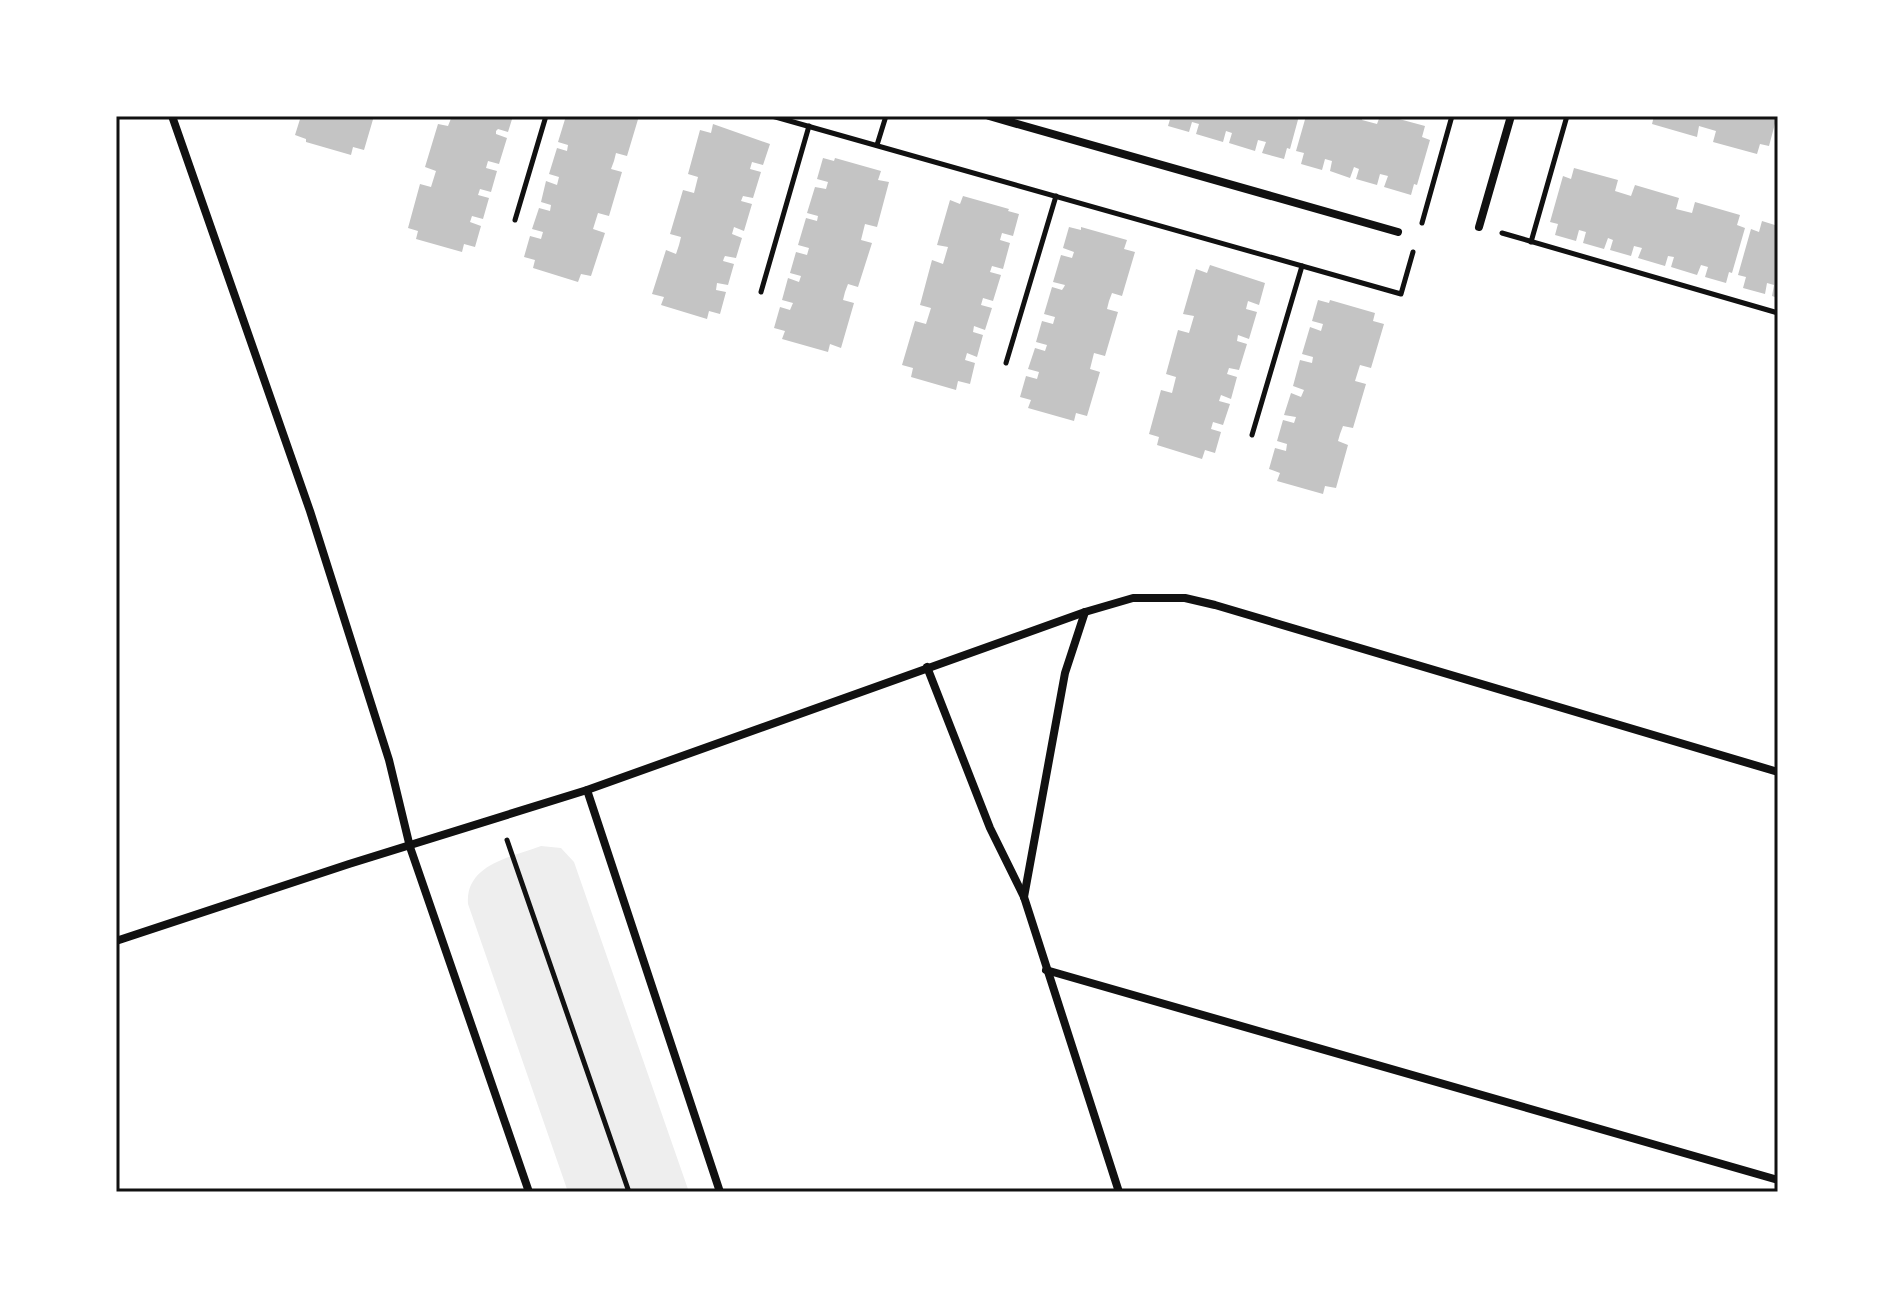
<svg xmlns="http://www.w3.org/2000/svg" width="1894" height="1308" viewBox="0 0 1894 1308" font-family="Inter,sans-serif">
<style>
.green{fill:#eee}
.building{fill:#c4c4c4}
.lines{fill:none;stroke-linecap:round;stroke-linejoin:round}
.path{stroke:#111;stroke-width:5}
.minor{stroke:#111;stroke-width:8}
.neatline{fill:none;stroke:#111;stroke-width:3}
</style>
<rect width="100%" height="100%" fill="#fff"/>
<path class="green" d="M541,846L561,848L574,862L689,1192H568L468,904C465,864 512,857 541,846Z"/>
<g class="building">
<polygon points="301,116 312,117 374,116 364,150 353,147 351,155 306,142 306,139 295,135"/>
<polygon points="452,116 513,116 508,132 498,129 496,131 496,134 507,138 499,164 488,161 486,168 497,171 491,192 480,189 478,195 489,198 483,219 472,216 470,222 481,226 475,247 464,244 462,252 416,239 418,231 408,228 420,184 431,187 436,171 425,167 438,124 448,126"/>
<polygon points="566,116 577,119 578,116 639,116 627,156 616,153 614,161 611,169 622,172 609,216 598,213 593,229 605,233 591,276 581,274 578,282 533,268 535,260 524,257 530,236 541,239 543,232 532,229 539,208 550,211 551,205 541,202 546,181 557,185 559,177 549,174 557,148 567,151 568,145 558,142"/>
<polygon points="1171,116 1299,116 1290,149 1287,148 1284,159 1262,153 1266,142 1258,140 1255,151 1229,143 1232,133 1226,131 1223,142 1196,134 1199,124 1192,122 1189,132 1168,126"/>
<polygon points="1306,116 1363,116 1362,120 1377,124 1380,116 1388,116 1425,126 1422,137 1430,140 1417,185 1414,184 1411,195 1384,187 1388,176 1380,174 1377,185 1356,179 1359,169 1354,167 1350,178 1330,171 1332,161 1325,159 1322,170 1301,164 1304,153 1296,151"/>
<polygon points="1654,116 1777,116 1769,146 1760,144 1757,154 1713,142 1716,131 1699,126 1697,137 1652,124"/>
<polygon points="713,124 770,144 763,165 752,162 750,169 761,172 753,198 743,196 741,201 752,204 744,231 734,227 732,234 742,238 736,258 725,256 724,258 723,261 734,264 728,285 717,283 716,290 726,292 720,314 709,311 707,319 661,305 664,297 652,294 666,250 676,254 679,245 681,237 670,234 683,190 694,193 698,177 688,174 700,130 711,133"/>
<polygon points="823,158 834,161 835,158 881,171 878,180 889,182 877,227 865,224 861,240 872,243 858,287 848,284 845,292 843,300 854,303 841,348 830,344 828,352 782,339 785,331 774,328 780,307 790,310 793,303 782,300 788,278 799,282 801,276 790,273 796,252 807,255 809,248 798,245 806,218 817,221 818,216 807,213 815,187 826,189 828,182 817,179"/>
<polygon points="1574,168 1618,180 1615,191 1631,196 1635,185 1679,198 1676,209 1692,213 1695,202 1740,215 1737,225 1745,228 1732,273 1729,272 1726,283 1705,277 1708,267 1701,265 1697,275 1671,267 1674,257 1668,256 1665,266 1638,258 1642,248 1634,246 1631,256 1610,250 1613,240 1608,238 1604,249 1583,243 1586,232 1579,230 1576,241 1555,235 1558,224 1550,222 1563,176 1571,179"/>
<polygon points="963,196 1009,209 1008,211 1019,214 1013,236 1002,233 1000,240 1010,243 1003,269 992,266 990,272 1001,275 993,301 983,298 981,305 992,308 985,330 974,326 973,332 983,335 977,357 967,353 965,360 975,363 970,384 958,381 956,390 911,377 913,368 902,365 915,321 926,324 931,308 920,305 932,260 943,264 948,247 937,245 950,200 960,204"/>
<polygon points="1762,221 1778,226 1778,298 1772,296 1774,285 1767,283 1765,294 1743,288 1746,277 1738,275 1751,229 1759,232"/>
<polygon points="1069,227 1081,230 1081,227 1127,240 1124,249 1135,252 1122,296 1112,293 1109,301 1107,309 1118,312 1105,356 1094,353 1090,369 1100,372 1087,416 1076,413 1074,421 1028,408 1031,400 1020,397 1026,376 1037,379 1039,372 1028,369 1035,348 1045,351 1047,345 1036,342 1042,321 1053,324 1055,317 1044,314 1052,287 1062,290 1064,287 1065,285 1053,282 1061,255 1072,258 1074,252 1063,248"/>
<polygon points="1210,265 1265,283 1259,305 1248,301 1246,309 1257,312 1249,339 1238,335 1237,341 1247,344 1239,370 1229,368 1227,374 1237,377 1231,399 1221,395 1219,401 1230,404 1223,425 1213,422 1211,429 1221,432 1215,453 1205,450 1202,459 1157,445 1159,437 1149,434 1161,390 1172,393 1176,377 1166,374 1178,330 1189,333 1194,316 1183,314 1196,269 1207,273"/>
<polygon points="1318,300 1329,303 1330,300 1375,313 1373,321 1384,324 1371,368 1360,365 1355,381 1366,384 1353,428 1343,426 1340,434 1338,441 1348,445 1336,488 1325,486 1323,494 1277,481 1280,473 1269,469 1275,448 1286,451 1287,444 1277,441 1283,420 1294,423 1296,417 1284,415 1291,393 1301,397 1304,390 1293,386 1300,360 1312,363 1313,357 1302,354 1310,327 1321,331 1323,324 1312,321"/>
</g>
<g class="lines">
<g class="path">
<polyline points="772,116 1401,294 1413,252"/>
<polyline points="877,145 886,116"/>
<polyline points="515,220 546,116"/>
<polyline points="1422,223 1452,116"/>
<polyline points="1502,233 1778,313"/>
<polyline points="1531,242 1567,116"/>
<polyline points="761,292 809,126"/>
<polyline points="1006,363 1056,196"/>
<polyline points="1252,435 1302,266"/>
<polyline points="507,840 629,1192"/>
</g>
<g class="minor">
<polyline points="172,116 310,511 389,760 410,847 529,1192"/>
<polyline points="989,116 1398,232"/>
<polyline points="1479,227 1511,116"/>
<polyline points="927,667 990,828 1024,897 1119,1192"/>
<polyline points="587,790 720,1192"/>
<polyline points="1024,897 1065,673 1085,612"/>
<polyline points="116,941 349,864 587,790 1085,612 1133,598 1185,598 1215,605 1778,772"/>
<polyline points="1046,970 1778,1180"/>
</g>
</g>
<rect width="1894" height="1308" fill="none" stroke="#ffffff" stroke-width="236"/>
<rect x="118" y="118" width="1658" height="1072" class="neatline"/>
</svg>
